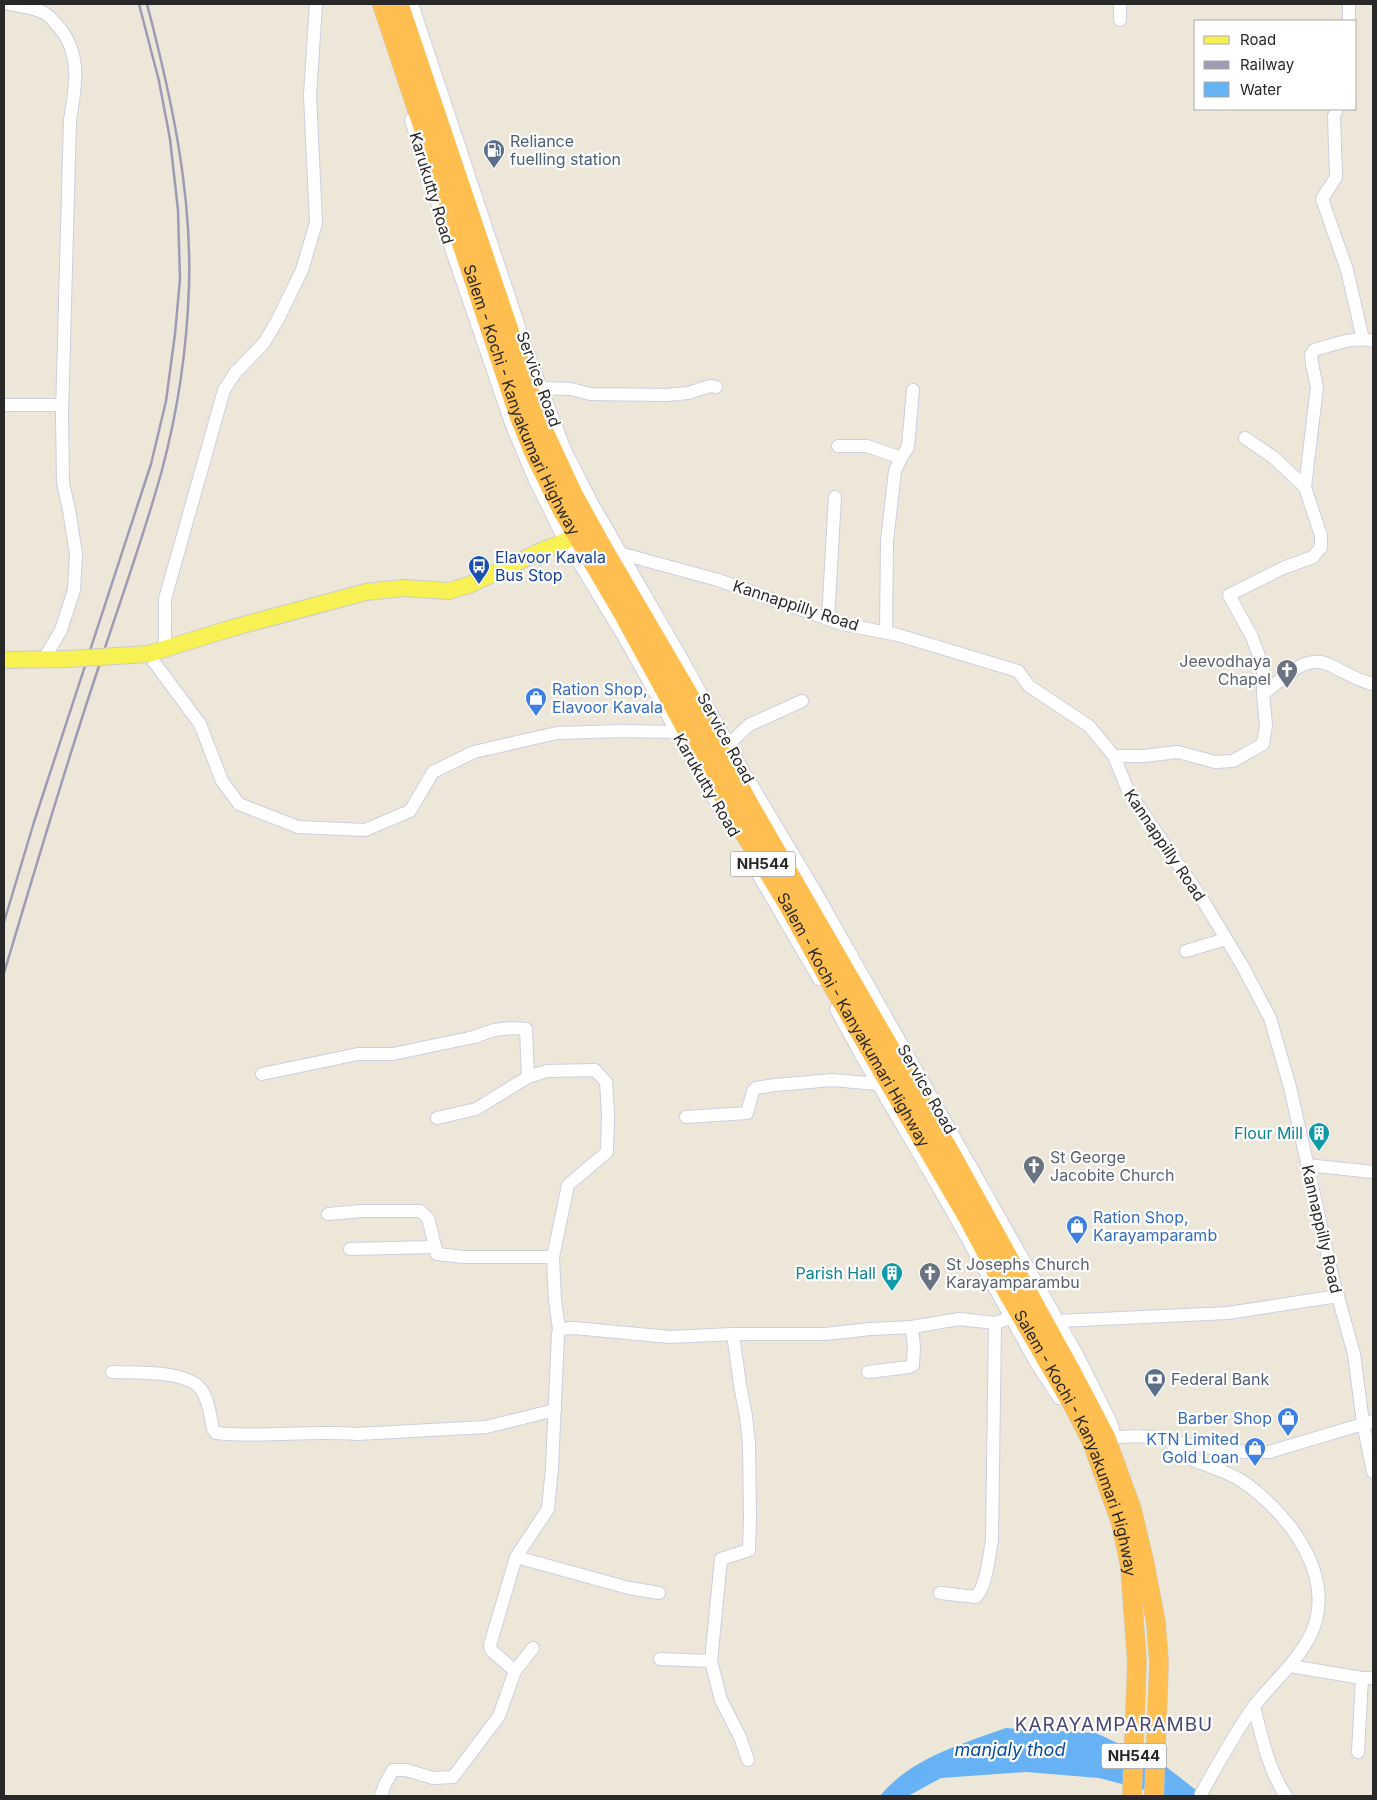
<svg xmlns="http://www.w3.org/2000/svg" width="1377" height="1800" viewBox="0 0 1377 1800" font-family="Inter,sans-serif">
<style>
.water{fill:#66b2f4}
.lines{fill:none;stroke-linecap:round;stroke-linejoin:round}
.minor-casing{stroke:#cecee2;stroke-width:14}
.major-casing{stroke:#cbcbcb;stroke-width:18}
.highway-casing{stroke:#cbcbcb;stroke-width:20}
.minor{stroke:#fff;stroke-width:12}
.major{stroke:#f7f153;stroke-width:16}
.highway{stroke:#ffbe50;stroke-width:19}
.rail{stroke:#9d9cb4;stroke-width:2.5}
.major-bridge-casing{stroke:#cbcbcb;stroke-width:18;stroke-linecap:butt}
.major-bridge{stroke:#f7f153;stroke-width:16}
.labels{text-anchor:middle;stroke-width:4.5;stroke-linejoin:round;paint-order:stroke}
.shield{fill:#fff;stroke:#686868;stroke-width:1}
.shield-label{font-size:15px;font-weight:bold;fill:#282828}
.service-label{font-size:16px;fill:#4e5e75;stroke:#fff;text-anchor:start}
.street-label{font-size:16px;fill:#282828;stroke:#fff}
.transit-label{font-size:16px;fill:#164399;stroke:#fff;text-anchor:start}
.worship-label{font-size:16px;fill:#5b616d;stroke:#fff;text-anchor:start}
.shop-label{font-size:16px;fill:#366cbe;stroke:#fff;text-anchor:start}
.culture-label{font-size:16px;fill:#0d838f;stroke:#fff;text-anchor:end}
.water-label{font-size:18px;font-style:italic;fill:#074c9d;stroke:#fff}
.quarter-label{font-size:19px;letter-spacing:1px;fill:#48477a;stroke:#fff}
</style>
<rect width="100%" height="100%" fill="#ece7d9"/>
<path class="water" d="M1006,1728L1096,1733L1164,1765L1201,1794L1209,1796H1168L1099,1778L1026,1772L941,1778L908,1796H880C911,1758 962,1744 1006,1728Z"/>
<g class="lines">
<g class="minor-casing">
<g id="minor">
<path d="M9,4C21,6 35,7 46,14C50,16 53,21 57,25C82,52 76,86 70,120L62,414L63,483L69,510L76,554L74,590L61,630L44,659"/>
<polyline points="412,4 527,351 565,450 593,505 682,659 741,767 815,891 1079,1358 1111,1423 1115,1438"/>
<polyline points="1120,4 1120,20"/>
<polyline points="1349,4 1349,21"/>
<polyline points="1337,109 1334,116 1336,177 1322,199 1347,270 1363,339"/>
<polyline points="411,120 453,254 511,423 533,476 560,531 628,644 722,813"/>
<polyline points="541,388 571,389 590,394 666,395 688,393 710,386 716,387"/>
<polyline points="4,405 62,405"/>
<polyline points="1245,438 1273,457 1305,487"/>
<polyline points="838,446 867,446 901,458"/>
<polyline points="619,553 718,580 842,624 898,635 1018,671 1029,686 1089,726 1114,756 1128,791 1202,899 1242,965 1270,1018 1290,1087 1333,1279 1354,1354 1363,1423 1373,1472"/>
<polyline points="828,619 835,497"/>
<polyline points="886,632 887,541 895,471 901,458 908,447 913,390"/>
<polyline points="165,649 165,599 224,390 235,373 264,343 277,321 302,270 316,223 310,95 316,4"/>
<polyline points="148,654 200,724 222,781 239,804 298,827 365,830 410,811 433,772 474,752 557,733 621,731 676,732"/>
<path d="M1263,694V667L1252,637L1229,595L1283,568L1313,557L1321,547V536L1305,487L1317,387L1312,364L1311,355L1314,350C1334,345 1353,336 1373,341"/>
<polyline points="729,744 749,725 802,701"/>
<path d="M1114,756H1143L1178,752L1215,762L1233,761L1263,744L1266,725L1263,694C1282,680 1305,652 1330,665C1345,672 1357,681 1373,684"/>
<polyline points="755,869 819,979"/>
<polyline points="1186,951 1226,939"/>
<polyline points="836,1009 861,1055 948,1204 1038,1366 1059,1398"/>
<polyline points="262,1074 358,1054 393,1054 474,1037 494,1030 511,1028 526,1029 528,1077"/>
<polyline points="686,1117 747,1113 753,1091 756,1088 775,1085 832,1080 878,1084"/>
<polyline points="437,1118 476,1109 528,1077 547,1071 595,1070 606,1082 608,1115 607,1152 568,1185 553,1257 555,1300 559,1329"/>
<polyline points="1307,1165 1373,1172"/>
<polyline points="328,1214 362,1211 420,1211 428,1218 437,1254 464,1257 553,1257"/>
<polyline points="350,1249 435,1247"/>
<polyline points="1058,1321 1228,1313 1338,1296"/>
<path d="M112,1372C136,1373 184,1370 200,1388C209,1398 210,1417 213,1429L216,1433C263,1438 310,1430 357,1434L486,1427L555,1410"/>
<polyline points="868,1372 909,1367 913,1365 914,1347 912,1327"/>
<polyline points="1100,1439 1106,1438 1137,1436 1161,1438 1189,1445 1245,1452 1269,1452 1373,1421"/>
<path d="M1170,1439L1176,1452C1197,1464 1221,1468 1242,1481C1289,1513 1340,1579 1309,1638C1295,1664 1272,1683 1254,1706C1234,1734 1218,1764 1201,1794"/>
<polyline points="516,1557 629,1588 659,1593"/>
<path d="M940,1593L976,1597C987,1585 989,1555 992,1540L995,1323"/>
<polyline points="660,1659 711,1661 721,1559 749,1550 750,1518 749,1444 746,1416 740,1385 733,1334"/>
<polyline points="711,1661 721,1700 740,1737 748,1760"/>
<polyline points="1290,1666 1362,1678 1373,1678"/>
<polyline points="515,1671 491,1650 490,1645 516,1557 548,1509 552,1468 558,1334 559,1329 574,1328 670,1337 733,1334 825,1334 871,1329 912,1327 959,1319 995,1323 1010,1318"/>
<path d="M1254,1707C1262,1737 1268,1769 1286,1796"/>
<polyline points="1358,1752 1362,1678"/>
<polyline points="381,1796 385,1784 393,1770 406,1770 433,1778 453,1777 499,1716 515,1671 533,1648"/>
</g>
</g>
<g class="major-casing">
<g id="major">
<polyline points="148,654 232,628 366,592 403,588 449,591 469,585 541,551 566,541"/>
<polyline points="4,660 68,659"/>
</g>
</g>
<g class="highway-casing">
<g id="highway">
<path id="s1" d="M382,4L519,416L534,453L562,510L621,610L735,818L787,903L831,983L968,1218L1009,1295L1074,1407L1092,1442L1121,1523L1130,1566L1137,1662L1132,1796"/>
<polyline points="399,4 541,425 573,494 604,550 700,714 750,806 950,1152 1070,1369 1106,1438 1132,1510 1145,1565 1156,1623 1159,1663 1154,1796"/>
</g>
</g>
<use href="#minor" class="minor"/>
<use href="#major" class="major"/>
<use href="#highway" class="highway"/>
<g class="rail">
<polyline points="4,922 34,822 151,464 166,401 175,334 180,279 178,210 170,139 159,81 139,4"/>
<path d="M4,973C35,870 65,767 99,666C120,601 144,536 162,470C178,410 187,348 189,286C192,191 171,96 147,4"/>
</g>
<g class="major-bridge-casing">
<polyline id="major-bridge" points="68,659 148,654"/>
</g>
<use href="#major-bridge" class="major-bridge"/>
</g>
<defs>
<g id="fuel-pin" transform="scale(1.125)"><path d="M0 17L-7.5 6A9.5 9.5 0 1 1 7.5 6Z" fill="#5c6f8a" stroke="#fff"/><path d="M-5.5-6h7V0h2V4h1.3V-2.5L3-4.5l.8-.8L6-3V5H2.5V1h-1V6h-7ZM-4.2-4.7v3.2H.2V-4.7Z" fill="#fff"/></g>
<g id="bus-pin" transform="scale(1.125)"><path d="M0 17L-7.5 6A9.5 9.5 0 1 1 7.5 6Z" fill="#1a4fb4" stroke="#fff"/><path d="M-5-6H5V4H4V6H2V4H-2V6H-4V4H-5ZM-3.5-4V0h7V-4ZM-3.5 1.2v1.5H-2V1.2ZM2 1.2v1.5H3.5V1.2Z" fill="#fff"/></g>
<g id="church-pin" transform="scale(1.125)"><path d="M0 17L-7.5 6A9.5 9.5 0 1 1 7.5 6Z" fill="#6b7280" stroke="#fff"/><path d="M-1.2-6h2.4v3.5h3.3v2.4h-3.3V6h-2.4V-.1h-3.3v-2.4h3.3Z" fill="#fff"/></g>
<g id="shop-pin" transform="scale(1.125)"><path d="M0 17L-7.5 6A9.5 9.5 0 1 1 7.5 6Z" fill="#3f7fe0" stroke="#fff"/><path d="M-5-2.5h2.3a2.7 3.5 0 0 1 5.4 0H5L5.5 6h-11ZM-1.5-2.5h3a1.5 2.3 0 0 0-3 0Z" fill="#fff"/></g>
<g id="building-pin" transform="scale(1.125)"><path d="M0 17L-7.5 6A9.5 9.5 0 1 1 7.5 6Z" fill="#0f9aa8" stroke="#fff"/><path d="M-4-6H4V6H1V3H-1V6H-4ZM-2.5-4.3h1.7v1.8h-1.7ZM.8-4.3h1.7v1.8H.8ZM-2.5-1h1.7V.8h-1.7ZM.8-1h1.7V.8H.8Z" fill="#fff"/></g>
<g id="bank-pin" transform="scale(1.125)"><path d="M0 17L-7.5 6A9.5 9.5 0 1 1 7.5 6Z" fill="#5c6f8a" stroke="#fff"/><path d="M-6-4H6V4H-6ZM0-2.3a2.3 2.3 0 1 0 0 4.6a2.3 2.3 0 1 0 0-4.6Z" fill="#fff"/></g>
</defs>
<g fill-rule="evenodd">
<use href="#fuel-pin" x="494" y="150"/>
<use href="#bus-pin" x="479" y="566"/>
<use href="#church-pin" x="1287" y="670"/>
<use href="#shop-pin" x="536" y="698"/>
<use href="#building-pin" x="1319" y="1133"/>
<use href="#church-pin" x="1034" y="1166"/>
<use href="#shop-pin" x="1077" y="1226"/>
<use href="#building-pin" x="892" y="1273"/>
<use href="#church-pin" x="930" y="1273"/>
<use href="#bank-pin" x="1155" y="1379"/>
<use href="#shop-pin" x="1288" y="1418"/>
<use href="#shop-pin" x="1255" y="1448"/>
</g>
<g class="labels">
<g class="shield">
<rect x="730.5" y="851.5" width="65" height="25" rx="4"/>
<rect x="1101.5" y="1743.5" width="65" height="25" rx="4"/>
</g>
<g class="shield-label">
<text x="763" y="869">NH544</text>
<text x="1134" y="1761">NH544</text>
</g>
<g class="service-label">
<text x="510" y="147">Reliance<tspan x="510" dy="18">fuelling station</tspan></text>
<text x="1171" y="1385">Federal Bank</text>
</g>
<g class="street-label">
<text transform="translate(432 188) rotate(73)" y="6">Karukutty Road</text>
<text transform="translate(539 379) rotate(70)" y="6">Service Road</text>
<text dy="6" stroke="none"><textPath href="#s1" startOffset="420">Salem - Kochi - Kanyakumari Highway</textPath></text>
<text transform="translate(796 605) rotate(18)" y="6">Kannappilly Road</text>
<text transform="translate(726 738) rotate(61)" y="6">Service Road</text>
<text transform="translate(707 785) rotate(60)" y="6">Karukutty Road</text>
<text transform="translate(1165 845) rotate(56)" y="6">Kannappilly Road</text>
<text dy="6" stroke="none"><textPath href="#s1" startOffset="1125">Salem - Kochi - Kanyakumari Highway</textPath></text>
<text transform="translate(927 1089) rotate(60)" y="6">Service Road</text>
<text transform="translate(1322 1229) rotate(77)" y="6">Kannappilly Road</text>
<text dy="6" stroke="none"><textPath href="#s1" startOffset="1605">Salem - Kochi - Kanyakumari Highway</textPath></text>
</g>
<g class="transit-label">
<text x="495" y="563">Elavoor Kavala<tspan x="495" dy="18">Bus Stop</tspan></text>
</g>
<g class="worship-label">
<text x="1271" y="667" text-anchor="end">Jeevodhaya<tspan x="1271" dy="18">Chapel</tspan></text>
<text x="1050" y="1163">St George<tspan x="1050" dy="18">Jacobite Church</tspan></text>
<text x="946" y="1270">St Josephs Church<tspan x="946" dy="18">Karayamparambu</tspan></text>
</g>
<g class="shop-label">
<text x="552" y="695">Ration Shop,<tspan x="552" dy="18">Elavoor Kavala</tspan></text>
<text x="1093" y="1223">Ration Shop,<tspan x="1093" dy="18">Karayamparamb</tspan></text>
<text x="1272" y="1424" text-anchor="end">Barber Shop</text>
<text x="1239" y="1445" text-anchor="end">KTN Limited<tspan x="1239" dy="18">Gold Loan</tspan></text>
</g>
<g class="culture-label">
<text x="1303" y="1139">Flour Mill</text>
<text x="876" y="1279">Parish Hall</text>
</g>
<g class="water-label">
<text x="1010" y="1756">manjaly thod</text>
</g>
<g class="quarter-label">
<text x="1114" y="1731">KARAYAMPARAMBU</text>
</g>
</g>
<rect width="1377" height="1800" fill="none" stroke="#282828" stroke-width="10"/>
<rect x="1194" y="20" width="162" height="90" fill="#ffffff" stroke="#a9a9a9"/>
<rect x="1204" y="36" width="25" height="8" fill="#f7f153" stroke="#a9a9a9"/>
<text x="1240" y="45" font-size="15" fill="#282828">Road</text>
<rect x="1204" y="61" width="25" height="8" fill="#9d9cb4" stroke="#a9a9a9"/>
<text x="1240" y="70" font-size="15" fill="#282828">Railway</text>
<rect x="1204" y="82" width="25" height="15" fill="#66b2f4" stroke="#a9a9a9"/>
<text x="1240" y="95" font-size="15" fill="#282828">Water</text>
</svg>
